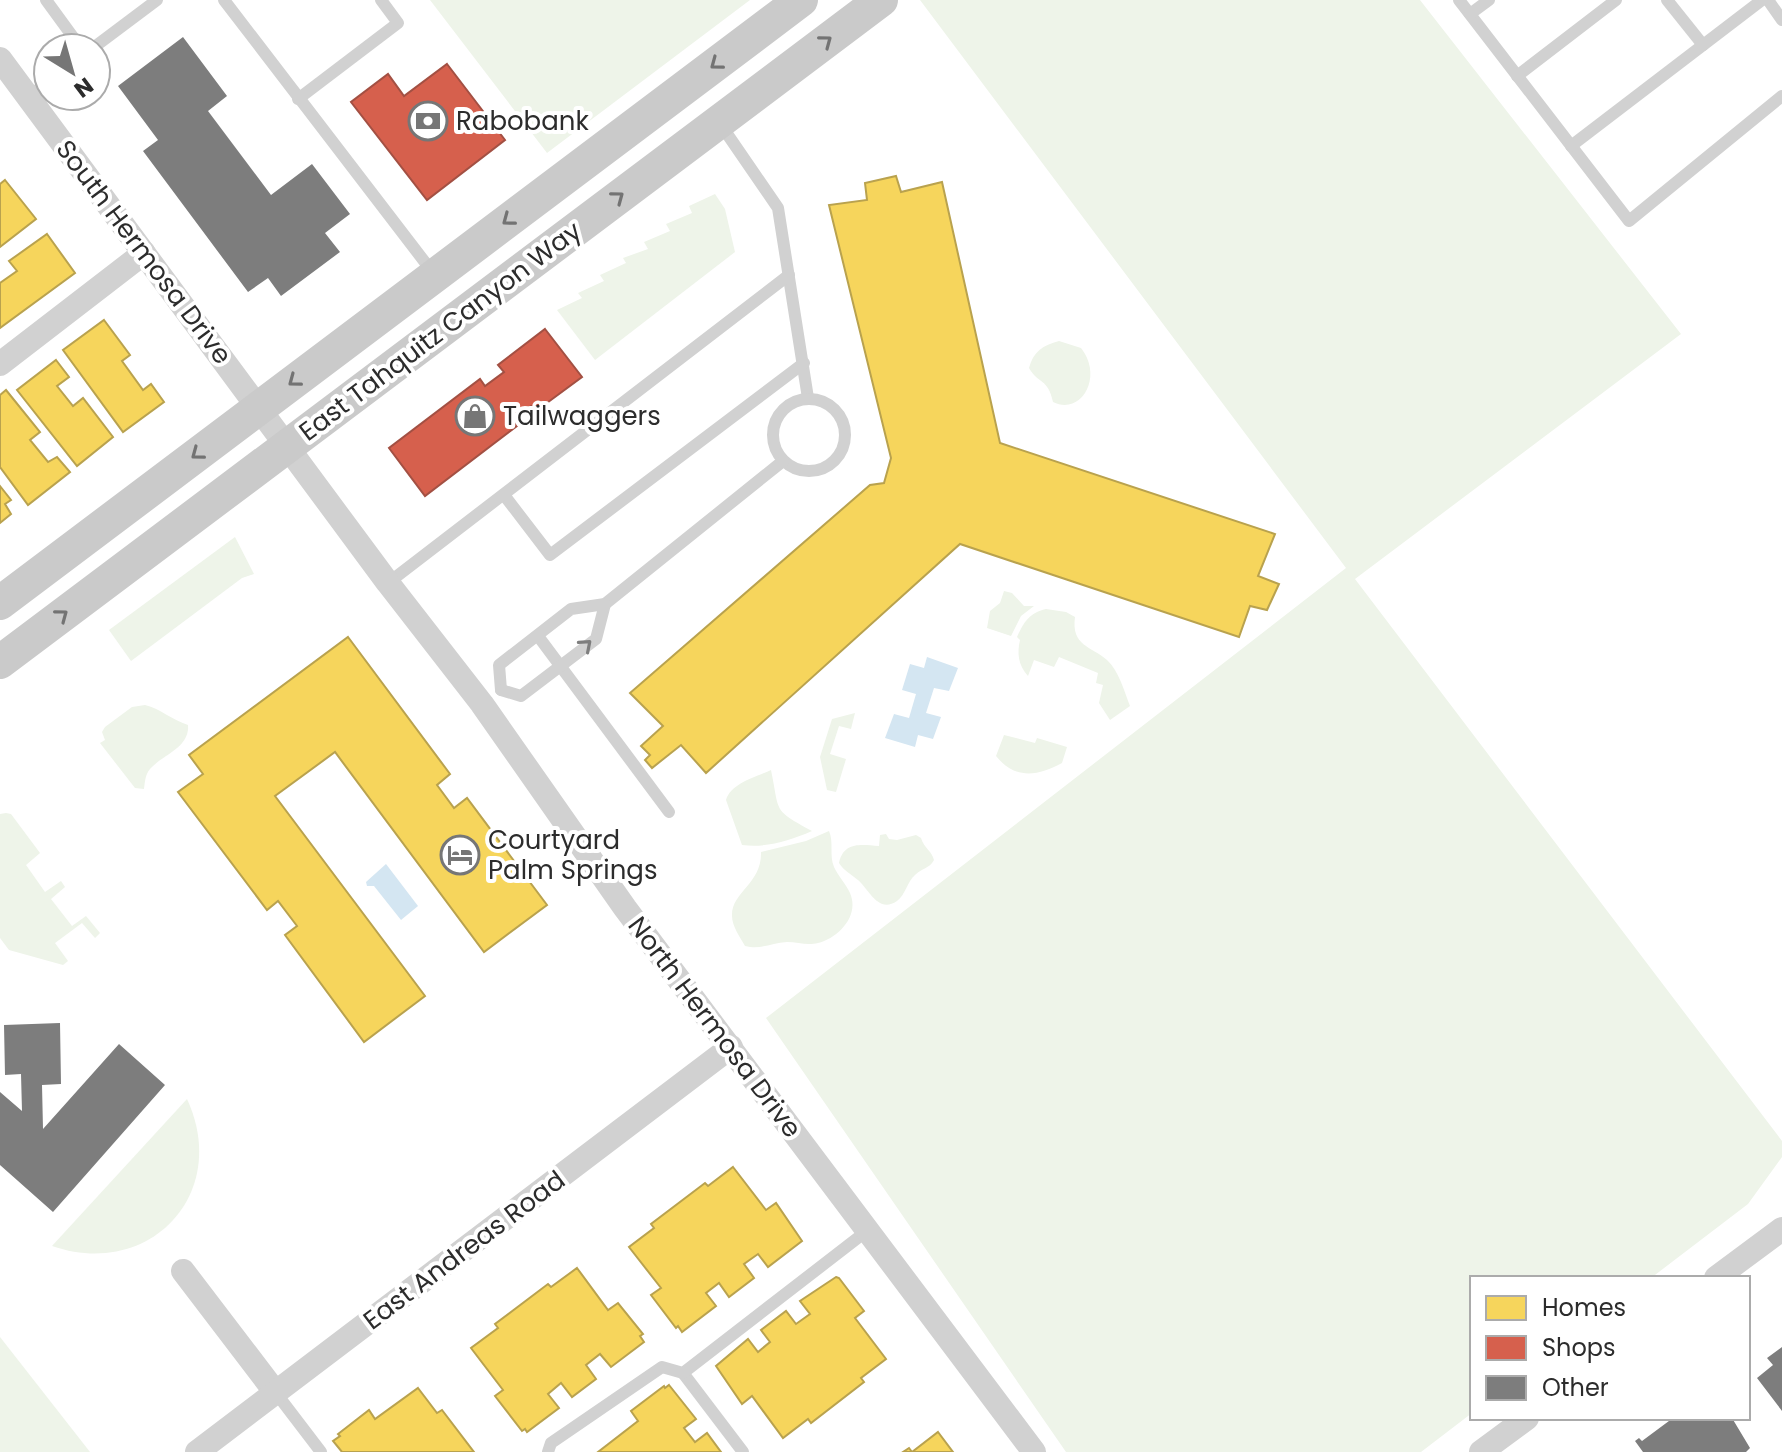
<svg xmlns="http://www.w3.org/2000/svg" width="1782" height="1452" viewBox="0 0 1782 1452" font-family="Poppins,sans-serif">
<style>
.green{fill:#eef4e9}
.water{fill:#d4e6f2}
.homes{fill:#f6d55c;stroke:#b9a24e;stroke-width:2}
.shops{fill:#d6604d;stroke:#a35043;stroke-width:2}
.building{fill:#7d7d7d}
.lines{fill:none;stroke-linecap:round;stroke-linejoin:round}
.lane{stroke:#d1d1d1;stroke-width:12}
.street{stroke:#d1d1d1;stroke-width:24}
.secondary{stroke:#cacaca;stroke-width:34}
.oneway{stroke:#737373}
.oneway2{stroke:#7e7e7e}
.labels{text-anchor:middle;stroke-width:8;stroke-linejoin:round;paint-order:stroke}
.poi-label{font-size:26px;fill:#2c2c2c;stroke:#fff;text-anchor:start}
.street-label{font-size:26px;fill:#2c2c2c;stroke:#fff}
</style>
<rect width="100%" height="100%" fill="#fff"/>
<g class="green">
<polygon points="430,0 750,0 547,153"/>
<polygon points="920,0 1420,0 1681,334 1355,579 1782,1141 1782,1157 1748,1204 1651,1278 1472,1278 1472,1413 1421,1452 1066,1452 766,1018 1346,568"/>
<polygon points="715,194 725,209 735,252 595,360 557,310 582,298 578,293 604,281 600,275 626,263 623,258 648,249 644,242 670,231 666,224 692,213 689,206"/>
<path d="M1059,341L1081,348C1104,377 1081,416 1053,402C1048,378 1038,384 1029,368C1033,352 1043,345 1059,341Z"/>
<polygon points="235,537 254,574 242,578 131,661 109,630"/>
<polygon points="1004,591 1012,593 1024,606 1034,606 1021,616 1011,636 987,628 990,611 1000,603"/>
<path d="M1046,609L1066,612L1075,617C1071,646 1091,646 1107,660C1119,671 1124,691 1130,706L1110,720L1099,703L1103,685L1096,683L1098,673L1059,657L1054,667L1034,660L1028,676C1018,665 1017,653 1020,640L1017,637C1024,622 1029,613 1046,609Z"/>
<path d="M145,705C161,709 172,720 188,725C190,748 162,755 150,769C145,775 145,782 144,789L135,788L100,743L105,740L102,732L105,727L132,707Z"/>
<polygon points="855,713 851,729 839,726 830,754 846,759 836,792 827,790 820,757 832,719"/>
<path d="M1004,735L1035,743L1037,738L1067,747L1062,763C1038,776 1015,780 996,756Z"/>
<path d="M771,770C780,813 772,809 812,831C789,841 767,848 742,845L726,800C731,783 756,777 771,770Z"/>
<polygon points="6,813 11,814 40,853 26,865 45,892 61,881 65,887 51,899 72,926 86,916 100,933 95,938 82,923 55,943 68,961 63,965 9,950 0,938 0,814"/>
<path d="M829,831C834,842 829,855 834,867C838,876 846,884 850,893C860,916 838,938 818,943C807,946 798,942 787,942C771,943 761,950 745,946C740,937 732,926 732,916C731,892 762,884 761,852L806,841Z"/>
<path d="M886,834L889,839L897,840L916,835L921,838C924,848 932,851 934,860C929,869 922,868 915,875C907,882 906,894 897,901C878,914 869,889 858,880C851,874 844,871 839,863C844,841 861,845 879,846L880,835Z"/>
<path d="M187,1099C231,1194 149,1280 52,1246Z"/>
<polygon points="0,1337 90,1452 0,1452"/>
</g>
<g class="water">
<polygon points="927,657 958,668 949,691 934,688 926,713 941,717 933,739 918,735 915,747 885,738 894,714 909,718 916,694 902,690 910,664 924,668"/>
<polygon points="386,864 418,906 401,920 374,886 367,886 366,882"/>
</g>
<g class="homes">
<polygon points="896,176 901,192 942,182 1000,443 1275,534 1258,576 1279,584 1267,610 1250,606 1239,637 960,544 706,773 681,745 652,768 645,760 650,755 641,746 663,726 630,693 870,485 884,483 891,458 829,205 867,200 865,183"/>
<polygon points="5,180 36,219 0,247 0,184"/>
<polygon points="47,234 75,273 0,328 0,283 17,271 9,261"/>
<polygon points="104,320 130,355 122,361 143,390 151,384 164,402 123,432 63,350"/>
<polygon points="56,360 69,377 57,386 73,406 83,398 113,437 77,466 17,390"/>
<polygon points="6,390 40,432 30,440 48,462 57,457 70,472 28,505 0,467 0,395"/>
<polygon points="0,486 11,500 5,504 11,514 0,523"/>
<polygon points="348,637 450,774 437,785 454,808 467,798 547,905 484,952 335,752 275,796 425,996 364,1042 285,935 297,926 278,901 267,910 178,792 203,774 189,755"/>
<polygon points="733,1167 766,1210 776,1203 802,1241 768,1267 758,1254 744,1264 754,1278 729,1297 719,1283 706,1293 716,1306 682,1332 678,1326 676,1328 651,1295 661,1288 629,1247 654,1228 651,1224 705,1183 708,1186"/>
<polygon points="577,1268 608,1310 618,1303 643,1334 640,1336 644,1342 611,1367 600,1354 586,1365 596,1379 572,1397 561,1383 548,1394 559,1408 527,1432 525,1429 522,1431 495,1396 503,1390 471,1348 498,1328 495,1324 548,1284 551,1287"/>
<polygon points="836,1277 839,1278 864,1311 855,1318 886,1359 861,1378 864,1382 811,1423 808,1419 783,1438 752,1396 742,1404 716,1366 748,1339 758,1352 770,1342 761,1330 786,1311 796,1324 810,1314 800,1301"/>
<polygon points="669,1385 696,1419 684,1428 695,1442 707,1433 721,1452 598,1452 638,1421 631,1411 664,1386 665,1388"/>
<polygon points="418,1388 437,1413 442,1410 474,1452 342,1452 333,1441 340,1436 338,1434 369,1410 375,1419"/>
<polygon points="938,1432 953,1452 903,1452 909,1448 912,1452"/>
</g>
<g class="shops">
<polygon points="447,64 505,140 427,200 351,102 388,74 404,96"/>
<polygon points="545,329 582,377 536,411 531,406 513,420 517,426 425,496 389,448 480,379 485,386 504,372 498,365"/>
</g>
<g class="building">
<polygon points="183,37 227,96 208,111 271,195 312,164 350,214 325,233 340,252 281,296 268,278 248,292 143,151 158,140 118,86"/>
<polygon points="60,1023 61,1084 42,1085 43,1129 119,1044 165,1085 53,1212 0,1165 0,1092 22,1111 21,1074 5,1075 4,1025"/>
<polygon points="1782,1347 1782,1411 1757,1378 1773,1365 1767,1358"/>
<polygon points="1673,1418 1732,1418 1750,1448 1746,1452 1643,1452 1635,1441 1639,1438 1642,1441"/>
</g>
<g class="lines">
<g class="lane">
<polyline points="46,0 81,48"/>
<polyline points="224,0 434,274"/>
<polyline points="1459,0 1629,221 1782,96"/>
<polyline points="1667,0 1703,45"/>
<polyline points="1768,0 1782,20"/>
<polyline points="1470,14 1489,0"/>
<polyline points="93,48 157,0"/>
<polyline points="1517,76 1616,0"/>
<polyline points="28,97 48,82"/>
<polyline points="298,99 398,23 381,0"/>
<polyline points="721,125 778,208 808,398"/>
<polyline points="1571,146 1762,0"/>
<circle cx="809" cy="435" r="36"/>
<polyline points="504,495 550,555 804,363"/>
<polyline points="388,583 789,275"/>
<polyline points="538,636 669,812"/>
<polyline points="501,690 499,665 571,609 605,604 783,461"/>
<polyline points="501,690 521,696 596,639 605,604"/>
<polyline points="683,1373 743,1452"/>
<polyline points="276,1393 321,1452"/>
<polyline points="548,1452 551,1443 662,1367 683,1373 868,1230"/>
</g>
<g class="street">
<polyline points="0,59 388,583 482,704 625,908 1034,1452"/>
<polyline points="0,364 144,253"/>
<polyline points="183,1271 276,1393"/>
<polyline points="1716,1278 1782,1229"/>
<polyline points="197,1452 731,1047"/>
<polyline points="1481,1452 1527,1418"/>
</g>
<g class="secondary">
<polyline points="0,603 801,0"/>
<polyline points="0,662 881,0"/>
</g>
</g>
<defs><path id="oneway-chevron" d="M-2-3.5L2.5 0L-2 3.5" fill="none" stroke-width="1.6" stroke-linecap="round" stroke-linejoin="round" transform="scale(2)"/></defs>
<g class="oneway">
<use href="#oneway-chevron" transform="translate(826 41) rotate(-37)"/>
<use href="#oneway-chevron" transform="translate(716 64) rotate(143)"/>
<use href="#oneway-chevron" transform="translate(618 197) rotate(-37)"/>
<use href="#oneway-chevron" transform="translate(508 220) rotate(143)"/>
<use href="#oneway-chevron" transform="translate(294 381) rotate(143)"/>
<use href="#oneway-chevron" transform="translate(197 454) rotate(143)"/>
<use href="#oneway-chevron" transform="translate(62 615) rotate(-37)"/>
</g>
<use class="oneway2" href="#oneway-chevron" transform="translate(586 645) rotate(-41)"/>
<defs>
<g id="bank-ring" transform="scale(2)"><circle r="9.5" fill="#fff" stroke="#767676" stroke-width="1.5"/><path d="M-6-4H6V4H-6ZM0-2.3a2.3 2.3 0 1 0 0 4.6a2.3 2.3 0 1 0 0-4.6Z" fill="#767676"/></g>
<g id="shop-ring" transform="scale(2)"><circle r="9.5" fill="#fff" stroke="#767676" stroke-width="1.5"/><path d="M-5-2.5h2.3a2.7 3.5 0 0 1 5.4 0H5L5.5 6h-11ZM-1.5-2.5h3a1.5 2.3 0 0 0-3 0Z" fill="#767676"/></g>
<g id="hotel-ring" transform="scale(2)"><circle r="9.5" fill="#fff" stroke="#767676" stroke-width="1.5"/><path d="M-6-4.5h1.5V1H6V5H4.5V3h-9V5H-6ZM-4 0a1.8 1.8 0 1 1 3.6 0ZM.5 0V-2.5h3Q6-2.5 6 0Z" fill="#767676"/></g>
</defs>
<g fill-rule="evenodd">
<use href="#bank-ring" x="428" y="121"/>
<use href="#shop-ring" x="475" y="416"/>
<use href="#hotel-ring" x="460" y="855"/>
</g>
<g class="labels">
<g class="poi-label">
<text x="456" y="130">Rabobank</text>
<text x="503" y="425">Tailwaggers</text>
<text x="488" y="849">Courtyard<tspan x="488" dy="30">Palm Springs</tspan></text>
</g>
<g class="street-label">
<text transform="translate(144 252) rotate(53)" y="9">South Hermosa Drive</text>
<text transform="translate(440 331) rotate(-37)" y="9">East Tahquitz Canyon Way</text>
<text transform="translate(715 1027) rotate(53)" y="9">North Hermosa Drive</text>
<text transform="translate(464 1250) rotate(-37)" y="9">East Andreas Road</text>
</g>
</g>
<rect x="1470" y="1276" width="280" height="144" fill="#ffffff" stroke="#ababab" stroke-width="2"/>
<rect x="1486" y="1296" width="40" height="24" fill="#f6d55c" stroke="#ababab" stroke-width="2"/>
<text x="1542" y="1316" font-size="24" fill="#2c2c2c">Homes</text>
<rect x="1486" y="1336" width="40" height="24" fill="#d6604d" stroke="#ababab" stroke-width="2"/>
<text x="1542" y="1356" font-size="24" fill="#2c2c2c">Shops</text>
<rect x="1486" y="1376" width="40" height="24" fill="#7d7d7d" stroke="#ababab" stroke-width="2"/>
<text x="1542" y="1396" font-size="24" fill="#2c2c2c">Other</text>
<g transform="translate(72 72) rotate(143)"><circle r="38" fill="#ffffff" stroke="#ababab" stroke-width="2"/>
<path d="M0-6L14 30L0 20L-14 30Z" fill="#767676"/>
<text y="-12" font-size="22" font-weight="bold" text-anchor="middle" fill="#2c2c2c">N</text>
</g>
</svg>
